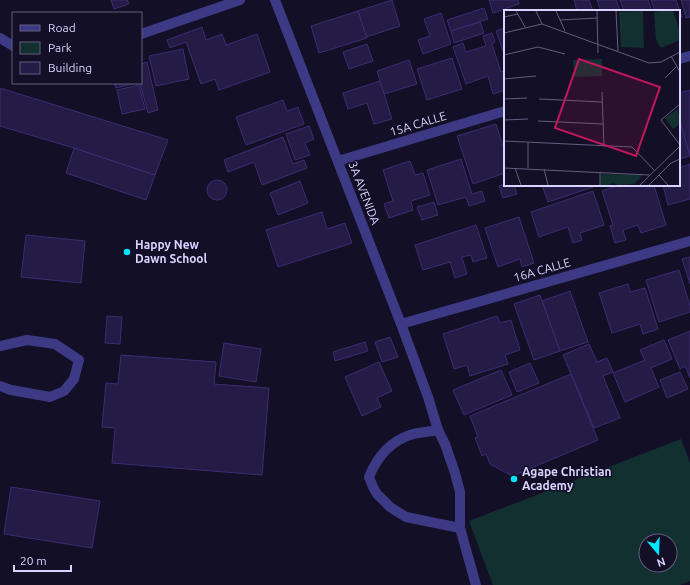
<svg xmlns="http://www.w3.org/2000/svg" width="690" height="585" viewBox="0 0 690 585" font-family="Ubuntu,sans-serif">
<style>
.green{fill:#12302f;fill-rule:evenodd}
.building{fill:#241b47;stroke:#3b2d73}
.lines{fill:none;stroke-linecap:round;stroke-linejoin:round}
.minor{stroke:#3d3a85;stroke-width:10}
.poi-dot{fill:#00e5ff;stroke:#130f26;stroke-width:1.5}
.labels{text-anchor:middle;stroke-width:3;stroke-linejoin:round;paint-order:stroke}
.street-label{font-size:12px;fill:#d9d4ff;stroke:#130f26}
.poi-label{font-size:12px;font-weight:bold;fill:#d9d4ff;stroke:#130f26;text-anchor:start}
.inset-road{fill:none;stroke:#625e7d;stroke-width:1}
.view{fill:#c2185b;fill-opacity:0.15;stroke:#c2185b;stroke-width:2}
.inset-edge{fill:none;stroke:#d9d4ff;stroke-width:2}
</style>
<rect width="100%" height="100%" fill="#130f26"/>
<path class="green" d="M681,439L690,463V581L680,585H493L469,521ZM646,541H670V565H646Z"/>
<g class="building">
<polygon points="111,0 127,0 129,4 114,9"/>
<polygon points="392,0 400,26 366,37 358,11"/>
<polygon points="489,0 518,0 519,4 493,13"/>
<polygon points="574,0 589,0 593,11 577,11"/>
<polygon points="597,0 616,0 620,10 601,11"/>
<polygon points="620,0 648,0 652,11 624,11"/>
<polygon points="651,0 676,0 682,17 679,18 679,11 655,11"/>
<polygon points="681,0 690,0 690,17 686,18"/>
<polygon points="484,8 488,19 451,31 447,20"/>
<polygon points="358,11 367,38 319,53 311,26"/>
<polygon points="441,13 451,44 423,54 418,40 430,36 424,19"/>
<polygon points="480,22 484,33 454,43 451,31"/>
<polygon points="202,27 206,40 222,34 226,45 257,34 270,72 219,90 215,79 201,84 186,42 170,48 167,40"/>
<polygon points="505,28 505,57 496,31"/>
<polygon points="492,33 495,42 492,44 501,72 503,71 505,78 505,90 493,94 488,76 466,84 453,47 463,43 466,52 486,46 483,36"/>
<polygon points="367,44 373,61 349,69 343,52"/>
<polygon points="183,49 189,79 156,86 149,56"/>
<polygon points="452,58 462,89 427,100 417,69"/>
<polygon points="409,60 417,84 384,94 377,71"/>
<polygon points="147,62 158,110 148,113 140,83 141,64"/>
<polygon points="380,81 392,119 374,124 367,103 348,109 343,93"/>
<polygon points="114,83 136,83 116,88"/>
<polygon points="139,85 145,109 122,114 117,90"/>
<polygon points="0,88 168,140 155,175 74,148 0,126"/>
<polygon points="690,90 690,156 679,118 679,93"/>
<polygon points="283,100 287,111 298,107 304,124 246,145 236,117"/>
<polygon points="679,118 690,156 679,159"/>
<polygon points="496,124 505,152 505,173 473,184 457,136"/>
<polygon points="309,126 314,139 305,143 310,155 295,160 286,134"/>
<polygon points="283,137 293,164 304,160 307,168 262,185 254,162 228,172 224,160"/>
<polygon points="74,148 155,175 146,200 66,173"/>
<polygon points="461,159 472,194 482,191 485,201 469,206 466,197 438,205 427,170"/>
<polygon points="410,161 415,175 423,173 430,195 411,201 413,210 389,218 384,204 393,201 383,170"/>
<polygon points="690,164 690,199 668,205 663,185 679,185 679,168"/>
<circle cx="217" cy="190" r="10"/>
<polygon points="300,181 308,203 278,215 270,193"/>
<polygon points="505,184 505,185 514,185 517,194 503,198 499,186"/>
<polygon points="542,185 595,185 596,186 548,202"/>
<polygon points="620,185 625,185 626,186 629,185 654,185 666,225 641,233 638,225 623,230 626,240 615,243 610,226 613,225 602,191"/>
<polygon points="593,191 604,225 580,233 582,240 573,243 568,227 539,237 531,212"/>
<polygon points="434,202 438,215 422,220 417,207"/>
<polygon points="322,212 327,229 345,223 352,243 278,267 266,230"/>
<polygon points="519,217 534,263 522,267 520,259 498,267 485,228"/>
<polygon points="476,225 487,258 473,262 471,255 462,257 467,274 455,278 450,262 423,270 415,245"/>
<polygon points="26,235 85,241 81,283 21,277"/>
<polygon points="690,257 690,284 682,259"/>
<polygon points="679,270 690,306 690,312 659,322 646,280"/>
<polygon points="628,284 630,292 645,288 658,329 643,334 640,324 612,333 599,293"/>
<polygon points="570,291 588,342 560,351 542,301"/>
<polygon points="540,295 560,351 534,360 514,304"/>
<polygon points="107,316 122,317 120,344 105,343"/>
<polygon points="497,316 500,323 511,320 520,350 505,355 508,364 470,376 467,365 454,369 443,334"/>
<polygon points="690,331 690,378 685,366 680,369 668,340"/>
<polygon points="390,337 398,357 382,362 375,342"/>
<polygon points="664,340 672,359 651,368 659,387 625,402 613,373 645,360 640,350"/>
<polygon points="365,342 368,351 335,361 333,352"/>
<polygon points="224,343 261,349 256,382 219,376"/>
<polygon points="589,344 597,362 607,358 613,372 603,376 620,418 594,428 563,355"/>
<polygon points="121,355 216,362 214,384 269,388 262,475 112,463 115,428 102,427 106,383 118,384"/>
<polygon points="379,362 392,391 377,398 381,407 362,416 345,377"/>
<polygon points="530,363 539,383 517,392 509,372"/>
<polygon points="501,370 512,395 464,415 453,390"/>
<polygon points="680,372 688,389 667,398 660,380"/>
<polygon points="571,374 598,440 512,476 490,464 486,454 482,456 475,438 478,437 470,416"/>
<polygon points="11,487 100,501 92,548 4,534"/>
</g>
<g class="lines">
<g class="minor">
<polyline points="275,0 401,324 428,397 438,430 445,444 455,473 460,492 460,528 476,585"/>
<polyline points="141,34 240,0"/>
<polyline points="0,38 13,46"/>
<polyline points="679,59 690,56"/>
<polyline points="338,161 505,111"/>
<polyline points="401,324 690,241"/>
<polyline points="0,346 27,340 55,344 79,360 74,379 64,391 50,397 11,390 0,386"/>
<path d="M438,430C429,432 419,432 410,435C389,442 377,457 369,477L373,487L377,494L390,507L406,517L460,528"/>
</g>
</g>
<g class="poi-dot">
<circle cx="127" cy="252" r="4"/>
<circle cx="514" cy="479" r="4"/>
</g>
<g class="labels">
<g class="street-label">
<text transform="translate(418 124) rotate(-17)" y="4">15A CALLE</text>
<text transform="translate(364 193) rotate(69)" y="4">3A AVENIDA</text>
<text transform="translate(542 270) rotate(-16)" y="4">16A CALLE</text>
</g>
<g class="poi-label">
<text x="135" y="249">Happy New<tspan x="135" dy="14">Dawn School</tspan></text>
<text x="522" y="476">Agape Christian<tspan x="522" dy="14">Academy</tspan></text>
</g>
</g>
<g transform="translate(504 10)">
<rect width="176" height="176" fill="#130f26"/>
<path d="M139,1L140,38L117,37L115,2ZM155,1H169L176,22V30L157,38L152,30L150,2ZM98,49V66L70,67L69,50ZM174,99L176,114L169,119L161,108ZM97,164L139,165L130,174L114,175L109,173L105,175H96Z" fill="#12302f"/>
<path class="inset-road" d="M12,1L21,17M32,1L38,14M52,1L61,21M93,1L94,43M112,1L114,41M0,7L14,4M56,10L93,8M0,23L38,14L145,53L157,52L176,42M0,45L34,37L61,44M167,46L176,62M161,68L172,57M0,69L32,66M98,82L100,137M0,89L23,88M35,89L98,92M176,94L157,110L176,135M0,110L24,109M34,111L99,114M0,131L128,137L150,160M0,158L145,165M11,158L17,175M24,158V133M40,159L44,175M155,165L164,175M96,175V162M136,175L176,136M145,175L167,153L176,149"/>
<path class="view" d="M75,49L156,77L132,146L51,118Z"/>
<rect width="176" height="176" class="inset-edge"/>
</g>
<rect x="12" y="12" width="130" height="72" fill="#130f26" stroke="#625e7d"/>
<rect x="20" y="25" width="20" height="6" fill="#3d3a85" stroke="#625e7d"/>
<text x="48" y="32" font-size="12" fill="#d9d4ff">Road</text>
<rect x="20" y="42" width="20" height="12" fill="#12302f" stroke="#625e7d"/>
<text x="48" y="52" font-size="12" fill="#d9d4ff">Park</text>
<rect x="20" y="62" width="20" height="12" fill="#241b47" stroke="#625e7d"/>
<text x="48" y="72" font-size="12" fill="#d9d4ff">Building</text>
<g transform="translate(658 553) rotate(161)"><circle r="19" fill="#130f26" stroke="#625e7d"/>
<path d="M0-3L7 15L0 10L-7 15Z" fill="#00e5ff"/>
<text y="-6" font-size="11" font-weight="bold" text-anchor="middle" fill="#d9d4ff">N</text>
</g>
<path d="M14 565v6h57v-6" fill="none" stroke="#d9d4ff" stroke-width="2"/>
<text x="20" y="565" font-size="12" fill="#d9d4ff" stroke="#130f26" stroke-width="3" paint-order="stroke">20 m</text>
</svg>
